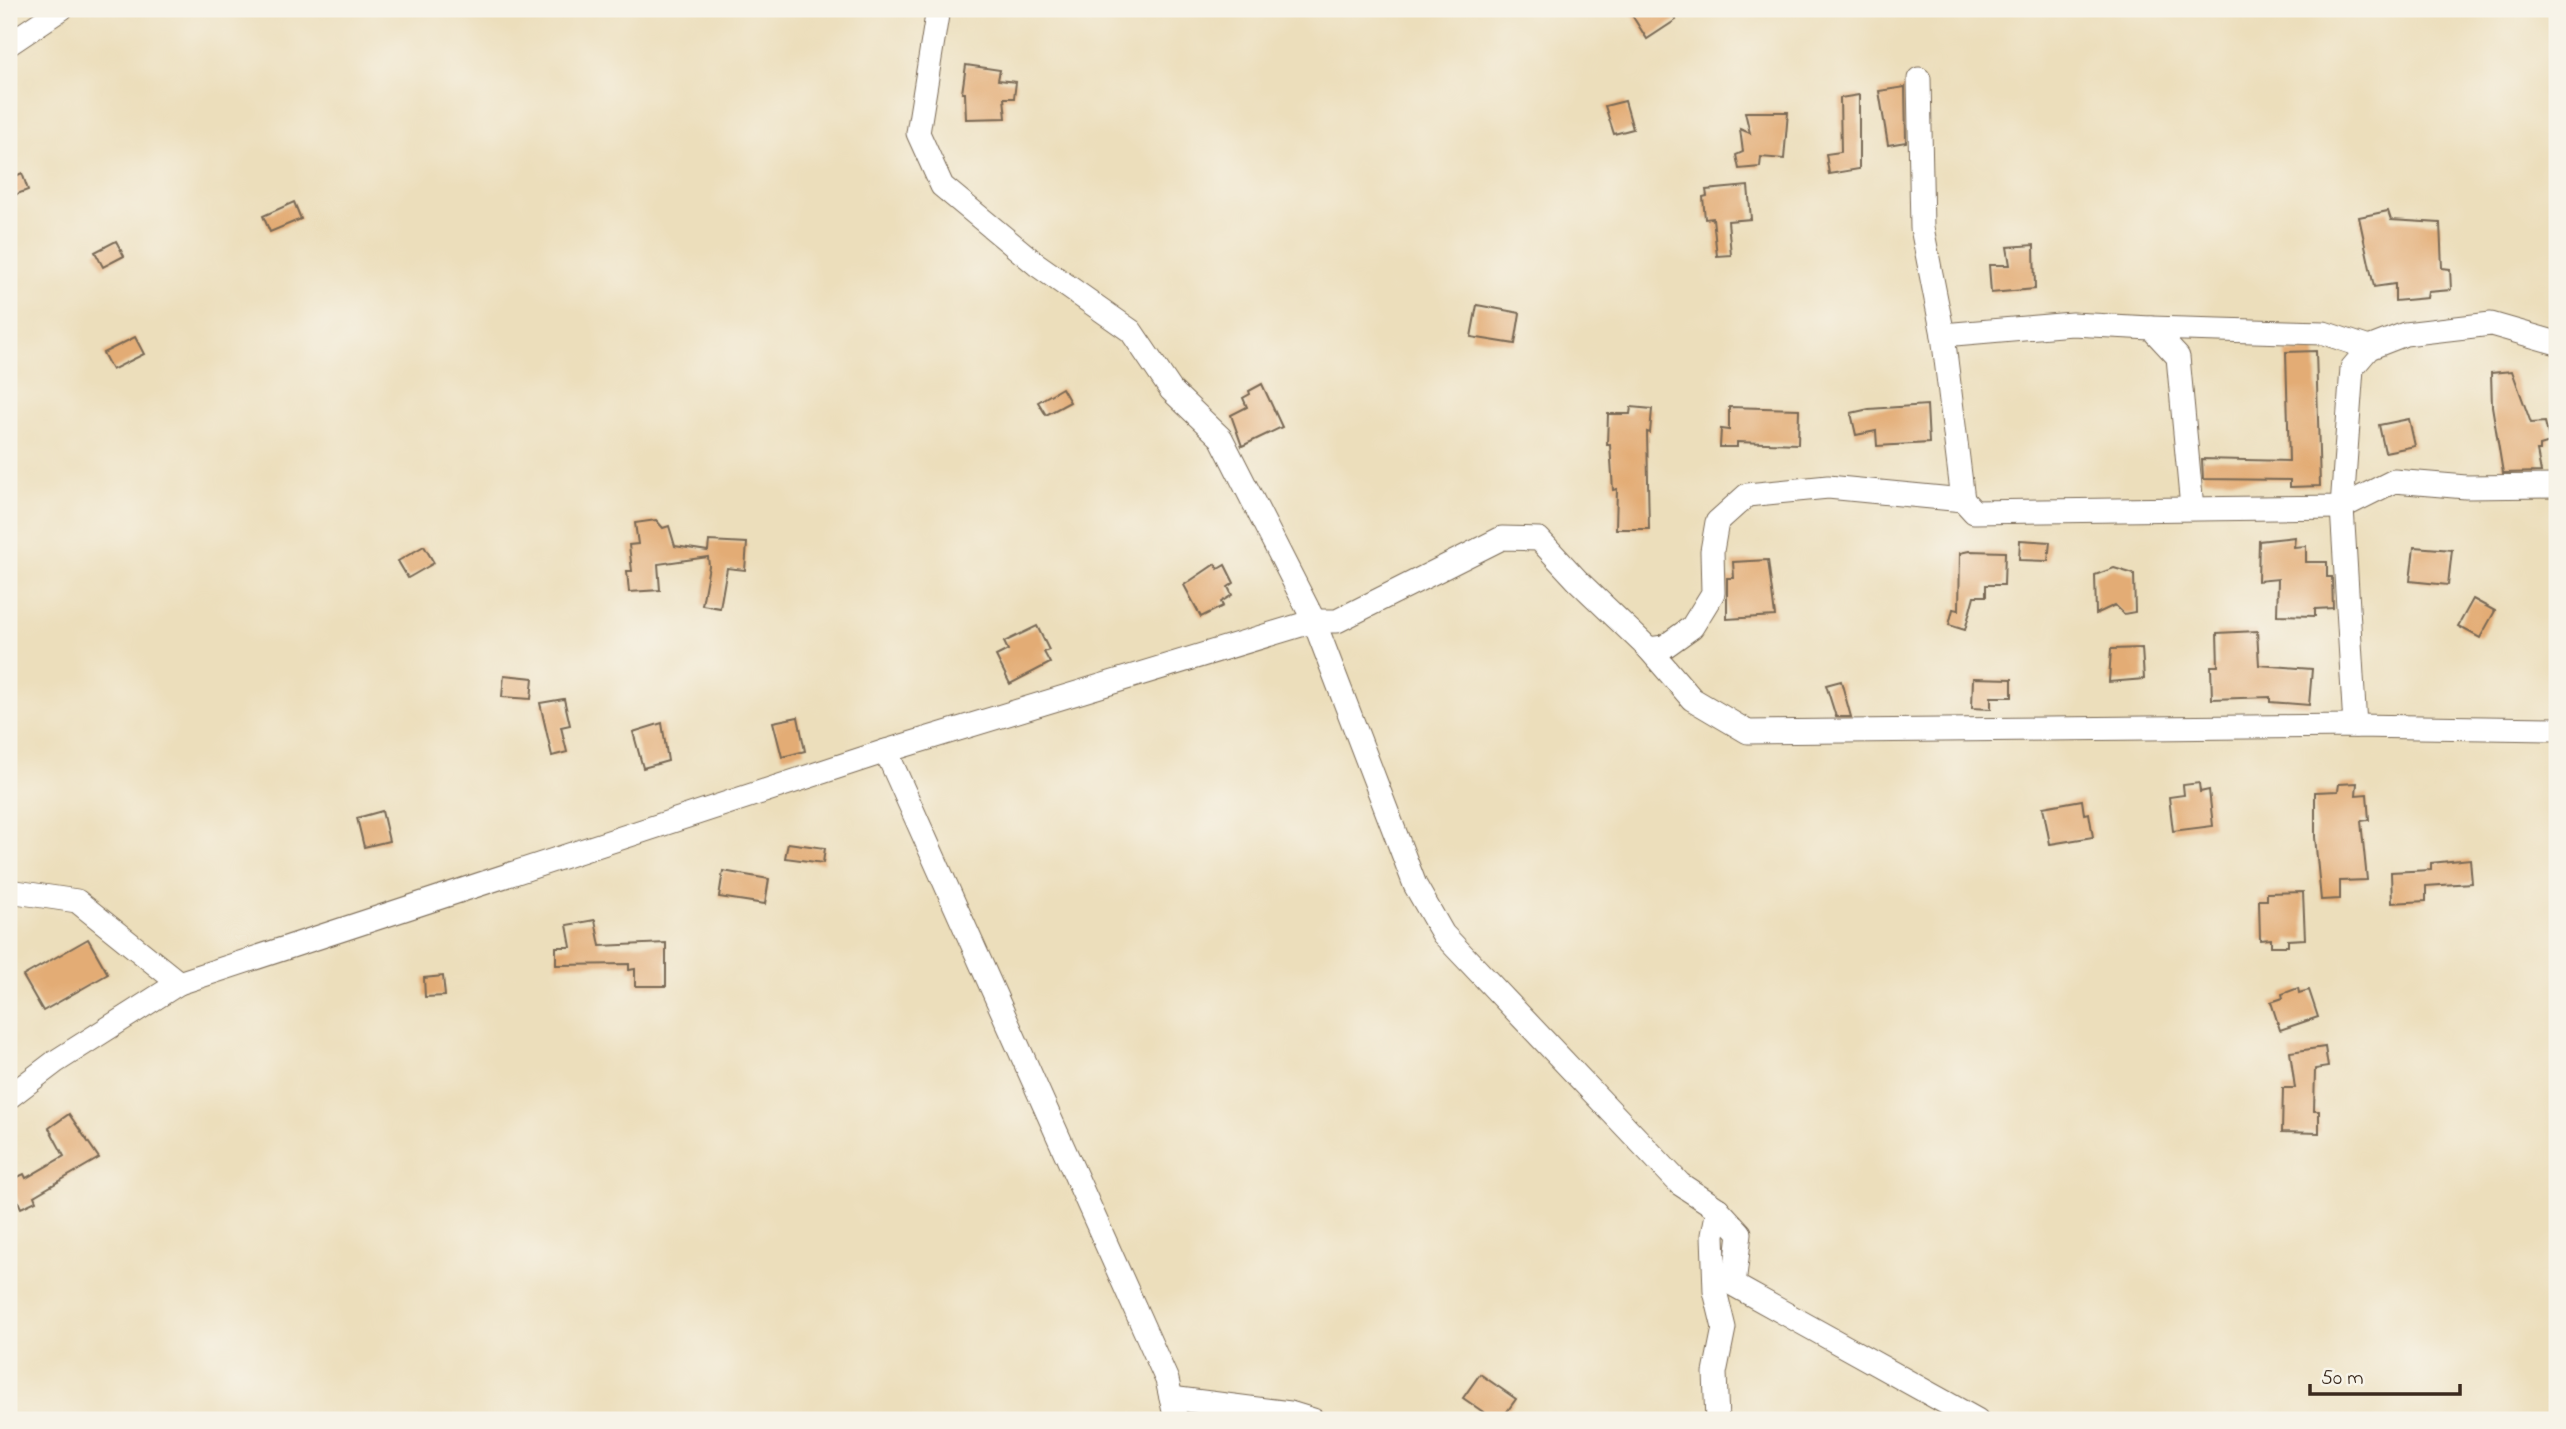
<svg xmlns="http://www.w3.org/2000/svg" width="2566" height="1429" viewBox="0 0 2566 1429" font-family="'Indie Flower',sans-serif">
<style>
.building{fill:#e3ac75}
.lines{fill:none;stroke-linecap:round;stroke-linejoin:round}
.street-casing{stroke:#796955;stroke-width:25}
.street{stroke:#fff;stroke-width:23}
</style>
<rect width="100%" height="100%" fill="#f7f3e8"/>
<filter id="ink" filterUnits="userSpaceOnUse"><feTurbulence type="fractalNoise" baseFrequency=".0143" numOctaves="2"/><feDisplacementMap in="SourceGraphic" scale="14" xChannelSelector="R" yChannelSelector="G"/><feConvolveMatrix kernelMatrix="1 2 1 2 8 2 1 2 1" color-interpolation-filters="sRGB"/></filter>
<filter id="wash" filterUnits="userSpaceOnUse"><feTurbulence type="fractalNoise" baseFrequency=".00686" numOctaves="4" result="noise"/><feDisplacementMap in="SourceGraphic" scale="28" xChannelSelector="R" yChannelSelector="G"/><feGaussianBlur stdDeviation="1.57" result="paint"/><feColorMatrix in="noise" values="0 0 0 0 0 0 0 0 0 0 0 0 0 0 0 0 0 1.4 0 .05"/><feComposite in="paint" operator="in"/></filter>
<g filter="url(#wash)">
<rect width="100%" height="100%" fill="#ecdebb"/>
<g id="blocks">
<g class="building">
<polygon points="1628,9 1669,9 1676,20 1647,39"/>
<polygon points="966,65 1000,70 998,80 1016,82 1014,98 1004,98 1006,118 966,119 965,93 962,93"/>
<polygon points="1905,87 1906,142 1888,145 1879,91"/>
<polygon points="1859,95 1859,169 1829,174 1826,154 1841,152 1840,98"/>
<polygon points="1625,101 1633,129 1614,134 1605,106"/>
<polygon points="1745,112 1788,112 1784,159 1761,157 1760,167 1739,169 1736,155 1743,152 1740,129 1750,133"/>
<polygon points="22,173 28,190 9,197 9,179"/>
<polygon points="1748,186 1751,219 1728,221 1731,255 1717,256 1713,218 1705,219 1703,197 1707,196 1706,190"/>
<polygon points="294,202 301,219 270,232 263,216"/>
<polygon points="2388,211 2391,220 2440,223 2442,268 2450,269 2451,290 2428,292 2427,298 2395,301 2395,284 2374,287 2359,217"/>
<polygon points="116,241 124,256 103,267 95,252"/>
<polygon points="2034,245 2035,289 1991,293 1989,265 2010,265 2007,247"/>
<polygon points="1477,305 1520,313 1515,344 1471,337"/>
<polygon points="135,337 144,354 112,370 103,353"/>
<polygon points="2316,351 2320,486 2290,487 2290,480 2203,479 2202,459 2289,461 2286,352"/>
<polygon points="2512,371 2531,423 2545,422 2550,443 2540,446 2540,451 2537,451 2541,472 2503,473 2492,406 2491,373"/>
<polygon points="1262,384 1282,427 1242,446 1231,415 1247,407 1243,398 1250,394 1249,391"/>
<polygon points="1062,388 1070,402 1046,415 1038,402"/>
<polygon points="1927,405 1929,443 1877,446 1876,431 1856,435 1851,413 1869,409"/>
<polygon points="1631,407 1652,409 1650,433 1647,432 1649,529 1616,529 1617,489 1613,490 1610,445 1607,445 1608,414 1630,414"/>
<polygon points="1729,407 1799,409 1798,444 1737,442 1737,447 1720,447 1721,429 1729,430"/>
<polygon points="2409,419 2415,446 2385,452 2379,425"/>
<polygon points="656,520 663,528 669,526 675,546 708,551 709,541 747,543 745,570 727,568 720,608 702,605 709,566 708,557 658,564 660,590 629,592 627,571 632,571 629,545 638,544 635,523"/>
<polygon points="2295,537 2294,547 2306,546 2306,562 2327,562 2327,577 2332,577 2333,608 2315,609 2315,616 2277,615 2278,579 2258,581 2259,541"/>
<polygon points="2020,540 2050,542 2048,561 2019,560"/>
<polygon points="424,546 434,563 408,578 398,561"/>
<polygon points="2414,547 2452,550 2448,585 2410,581"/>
<polygon points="1969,551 2005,552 2004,585 1986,585 1986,596 1974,596 1965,630 1949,625 1953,609 1959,610 1960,553"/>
<polygon points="1768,560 1775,616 1727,619 1727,578 1734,578 1733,562"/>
<polygon points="1215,564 1218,569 1225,565 1234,583 1228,587 1232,595 1221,602 1223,606 1201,617 1184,585"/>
<polygon points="2114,568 2134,574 2135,612 2124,614 2115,605 2096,614 2095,575"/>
<polygon points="2473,599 2495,611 2480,638 2458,626"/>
<polygon points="1037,626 1049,650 1044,652 1050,663 1010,684 996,656 1008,650 1004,642"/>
<polygon points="2257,631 2259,665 2312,669 2309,705 2270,702 2270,697 2212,699 2211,666 2218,666 2217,633"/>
<polygon points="2142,648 2144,679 2109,682 2111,649"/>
<polygon points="504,675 533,678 531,699 502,697"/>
<polygon points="1973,678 2012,679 2012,697 1991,697 1991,709 1972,708"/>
<polygon points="1841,681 1851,717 1836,717 1826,685"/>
<polygon points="564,699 570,725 561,727 567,752 552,756 540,703"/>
<polygon points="798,717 805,751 782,757 773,722"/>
<polygon points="662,723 668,761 643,768 633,732"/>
<polygon points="2199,783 2200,792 2209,790 2213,826 2173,831 2169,797 2184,795 2183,785"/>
<polygon points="2357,783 2356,795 2367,794 2369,820 2361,821 2367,880 2340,881 2340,899 2321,900 2315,837 2315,792 2338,791 2339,784"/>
<polygon points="2082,800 2084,814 2089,813 2093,837 2050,844 2043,807"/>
<polygon points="382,811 389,841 364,847 357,818"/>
<polygon points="788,843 825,848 823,863 785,858"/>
<polygon points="2470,859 2472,883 2426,886 2426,901 2392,903 2391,872 2431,870 2431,863"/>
<polygon points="723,871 769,879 765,904 719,897"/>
<polygon points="2303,892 2305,939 2288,940 2288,946 2271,946 2271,939 2260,940 2259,900 2267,900 2267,893"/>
<polygon points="595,920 600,946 666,943 666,986 635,986 635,969 629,970 629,964 556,965 556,947 571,947 567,925"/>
<polygon points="88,939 108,974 43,1011 23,976"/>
<polygon points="443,976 445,996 425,997 424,978"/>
<polygon points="2298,988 2299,993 2309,990 2318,1017 2280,1030 2271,1002 2283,998 2282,994"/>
<polygon points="2325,1047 2328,1067 2315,1069 2314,1111 2319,1111 2319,1133 2282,1132 2283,1088 2295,1088 2290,1052"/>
<polygon points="69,1114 99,1158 34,1196 36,1201 21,1208 9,1181 24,1174 26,1178 64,1156 49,1128"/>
<polygon points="1480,1374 1516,1399 1501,1420 1495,1420 1463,1398"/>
</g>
</g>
</g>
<g filter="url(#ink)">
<use href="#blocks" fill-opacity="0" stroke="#796955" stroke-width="2"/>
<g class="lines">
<g class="street-casing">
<g id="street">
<polyline points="938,9 918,133 942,186 1036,264 1131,331 1171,390 1221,438 1314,621 1415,885 1443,934 1680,1184 1718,1209 1740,1233 1734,1285 1977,1420"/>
<polyline points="9,44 61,9"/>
<polyline points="1919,79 1922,228 1943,335 1963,500"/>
<polyline points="2151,328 2324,333 2369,348"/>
<polyline points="1943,335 2072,324 2151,328 2178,357 2192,508"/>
<polyline points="1649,649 1664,647 1692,627 1713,593 1712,551 1717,522 1747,495 1828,487 1963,500 1974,512 2342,507 2394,481 2466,487 2557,486"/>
<polyline points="2355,726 2342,507 2352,368 2369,348 2405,334 2491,324 2557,343"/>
<polyline points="886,751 1167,1380 1176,1420"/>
<polyline points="9,891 77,901 179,983 886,751 1314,621 1337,621 1502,538 1539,539 1577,580 1649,649 1692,699 1748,732 2355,726 2557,729"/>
<polyline points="9,1097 55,1062 179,983"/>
<polyline points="1171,1398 1290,1413 1313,1420"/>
<polyline points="1717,1420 1715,1373 1724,1328 1715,1291 1713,1235 1718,1209"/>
</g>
</g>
<use href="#street" class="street"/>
</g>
</g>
<rect width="2566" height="1429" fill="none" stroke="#f7f3e8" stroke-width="35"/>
<path d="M2310 1384v10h150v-10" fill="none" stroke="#3b2a1e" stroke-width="3.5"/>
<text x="2321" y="1384" font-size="21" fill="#3b2a1e" stroke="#f7f3e8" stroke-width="5" paint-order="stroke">50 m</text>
</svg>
